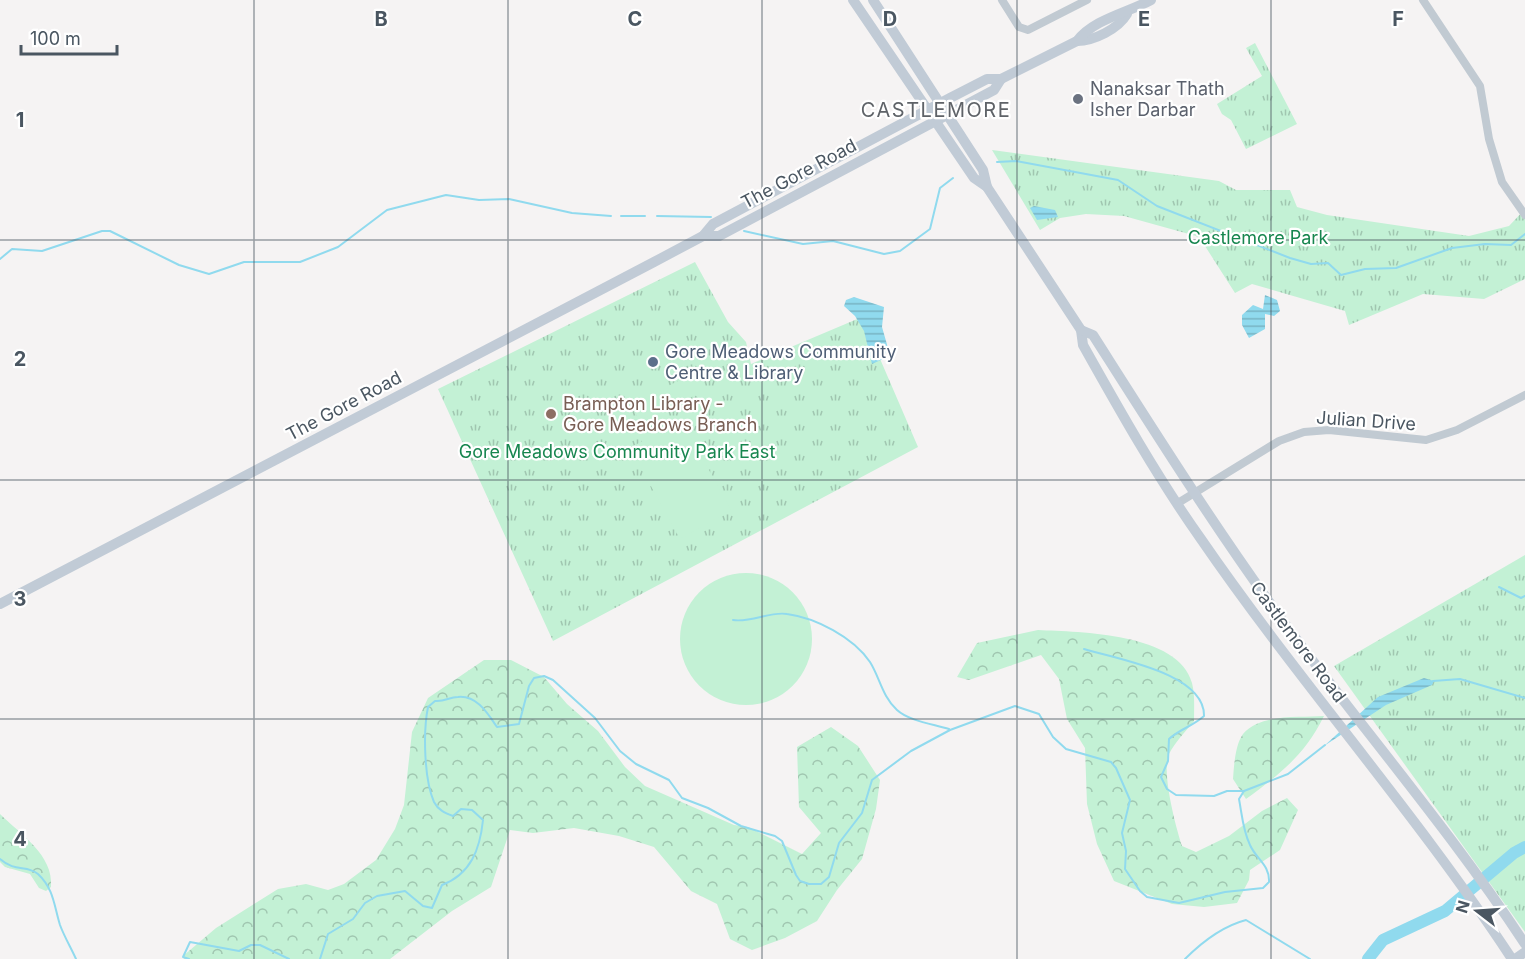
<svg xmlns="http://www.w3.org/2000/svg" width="1525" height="959" viewBox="0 0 1525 959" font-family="Inter,sans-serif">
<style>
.forest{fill:url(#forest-crowns)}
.park{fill:url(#park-tufts)}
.pitch{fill:#c3f1d5}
.water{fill:url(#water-rules)}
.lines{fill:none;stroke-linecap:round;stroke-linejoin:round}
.stream{stroke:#90daee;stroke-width:2}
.river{stroke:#90daee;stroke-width:12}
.minor{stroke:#c1cad2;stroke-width:8}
.secondary{stroke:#c1cbd6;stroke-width:10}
.grid{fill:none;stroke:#4a5661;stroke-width:1.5;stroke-opacity:0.55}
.worship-dot{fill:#6b7280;stroke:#fff;stroke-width:2}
.service-dot{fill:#5c6f8a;stroke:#fff;stroke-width:2}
.education-dot{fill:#8d6e63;stroke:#fff;stroke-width:2}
.labels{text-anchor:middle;stroke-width:4.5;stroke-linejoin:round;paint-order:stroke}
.worship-label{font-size:18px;fill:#5b616d;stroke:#fff;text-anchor:start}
.street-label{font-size:18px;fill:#4a5661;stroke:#fff}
.park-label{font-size:18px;fill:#17864f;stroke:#fff}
.service-label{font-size:18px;fill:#4e5e75;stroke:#fff;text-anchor:start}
.education-label{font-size:18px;fill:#785e54;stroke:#fff;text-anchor:start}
.neighbourhood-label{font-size:20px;letter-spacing:1.5px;fill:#5f6368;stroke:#fff}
.grid-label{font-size:20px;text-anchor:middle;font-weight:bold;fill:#4a5661;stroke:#fff;stroke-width:4.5;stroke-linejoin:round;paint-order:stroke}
</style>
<defs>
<pattern id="forest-crowns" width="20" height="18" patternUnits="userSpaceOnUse" patternTransform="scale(1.5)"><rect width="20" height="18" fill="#c3f1d5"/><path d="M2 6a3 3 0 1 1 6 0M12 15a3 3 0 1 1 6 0" fill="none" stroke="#a0c6b0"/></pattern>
<pattern id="park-tufts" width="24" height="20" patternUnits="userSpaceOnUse" patternTransform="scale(1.5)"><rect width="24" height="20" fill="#c3f1d5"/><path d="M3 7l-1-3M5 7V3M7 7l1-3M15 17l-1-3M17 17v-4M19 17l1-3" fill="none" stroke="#a0c6b0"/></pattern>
<pattern id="water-rules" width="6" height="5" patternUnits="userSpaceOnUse" patternTransform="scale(1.5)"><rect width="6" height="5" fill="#90daee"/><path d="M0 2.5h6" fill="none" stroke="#78b4c4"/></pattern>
</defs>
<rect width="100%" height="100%" fill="#f5f3f3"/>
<g class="forest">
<path d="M1038,630C1080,632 1179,633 1192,683C1195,694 1194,709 1194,721C1186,731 1175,742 1169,754C1161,771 1176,828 1182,846L1196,852L1229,836L1262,811L1287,798L1298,810L1280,850L1250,870L1249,880L1237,903L1204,907L1172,904L1114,881L1097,844L1087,804L1085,748L1067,719L1059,679L1041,655L969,680L957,677L977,643Z"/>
<polygon points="484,660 511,660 544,677 567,704 598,731 625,767 645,786 734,825 748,827 802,854 821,833 799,807 797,747 831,727 858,746 880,780 876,809 862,859 837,890 817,921 785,938 752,950 730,939 717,904 691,891 654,847 619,836 574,828 533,833 510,830 491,887 452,911 390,959 184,959 183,956 216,928 278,889 306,884 328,890 344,884 376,860 395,829 404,805 412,732 428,698"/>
<path d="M1324,716C1304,756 1281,773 1246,799L1233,779C1234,766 1235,745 1243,734C1261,713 1299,718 1324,716Z"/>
<path d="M0,814C20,834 54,855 51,887L46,891L39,888L30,874L5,867L0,862Z"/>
</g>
<g class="park">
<polygon points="1255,43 1297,124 1246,149 1231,120 1222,114 1217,104 1262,76 1246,48"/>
<polygon points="992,150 1219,181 1236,190 1290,190 1297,207 1327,215 1469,236 1509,226 1525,209 1525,279 1484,299 1423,294 1349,325 1345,311 1252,284 1235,293 1205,246 1196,236 1124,216 1086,214 1060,218 1040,230"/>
<polygon points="695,262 728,322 746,342 751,364 862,317 918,447 553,641 438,389"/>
<polygon points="1525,555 1525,932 1334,666"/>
</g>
<g class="pitch">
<polygon points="688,376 697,394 678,405 668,386"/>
<circle cx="662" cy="399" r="9"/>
<circle cx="643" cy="409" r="9"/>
<polygon points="681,419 731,510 680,539 630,448"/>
<circle cx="746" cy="639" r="66"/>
</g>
<g class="water">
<polygon points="1034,206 1055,210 1058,217 1037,220 1030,208"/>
<polygon points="1265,295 1277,300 1280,311 1274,316 1265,314 1265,329 1249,338 1242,325 1242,315 1253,305 1263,309"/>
<polygon points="854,297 884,307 882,327 888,348 883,359 872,364 864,331 855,316 844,306 846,300"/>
<polygon points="1424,678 1434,681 1432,685 1386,705 1324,746 1378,697"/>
</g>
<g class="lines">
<g class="stream">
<polyline points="997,162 1016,161 1118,180 1157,206 1290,258 1311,264 1328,263 1341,275 1365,269 1396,268 1452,248 1485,244 1511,245 1525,234"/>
<polyline points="621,216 645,216"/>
<polyline points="657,216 711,217"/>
<polyline points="744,231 803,244 833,241 884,254 900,251 930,229 940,188 953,178"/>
<polyline points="0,259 12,249 42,251 102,231 110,231 179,265 209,274 244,262 300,262 338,247 387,210 446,195 479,200 509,199 572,213 611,216"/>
<polyline points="1499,587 1521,598 1525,596"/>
<path d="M733,620C751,623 770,611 787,614C816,618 853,637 870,662C880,678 882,696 897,710C909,721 933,724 949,729"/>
<path d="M1084,649C1116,659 1205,673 1204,716C1193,726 1180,729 1169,739L1168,761L1161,777L1167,789L1176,795L1214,796L1227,791H1244L1288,774L1325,745"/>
<polyline points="1433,681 1460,679 1525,698"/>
<path d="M0,859C16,873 26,864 38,874C54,889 54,906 60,925C64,936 71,948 76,959"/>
<polyline points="189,959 183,957 190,942 239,951 251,945 260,945 289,959"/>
<path d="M320,959L328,934L353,919L365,903L377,896L405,891L423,906L432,908L442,885C471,874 480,849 483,820L472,810L461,809L453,816C445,813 438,810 434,802C424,779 423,732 428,707L435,701C445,702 449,697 458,697C477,695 488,714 497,727L519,724L529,686L534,678L544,676L553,680L595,718L620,751L636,764L669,780L682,798L708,808L741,826L775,836L782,841L796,875L800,881L809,884H821L829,877L839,843L862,813L872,780L911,751L950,730L1015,706L1039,714L1053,737L1066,749L1111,762L1116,768L1130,800L1122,833L1126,851L1125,869L1140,891L1147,897L1179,903L1225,892L1263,888L1269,882C1270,865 1256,859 1250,845C1243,831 1242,815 1239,799L1244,791"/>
<path d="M1185,959C1202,942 1223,926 1246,920L1310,959"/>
</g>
<polyline class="river" points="1368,959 1383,940 1445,911 1514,853 1525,847"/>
<g class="minor">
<polyline points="1002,0 1019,27 1028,30 1087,0"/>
<polyline points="1423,0 1480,86 1489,139 1502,182 1525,215"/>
<polyline points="1178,503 1279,441 1304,432 1329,430 1426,440 1457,430 1525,395"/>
</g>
<g class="secondary">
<path d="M853,0L974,178L987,187L1081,330L1083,345C1120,411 1157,477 1201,539C1300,683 1416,813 1512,959"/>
<polyline points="873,0 983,170 987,187"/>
<path d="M1077,41C1094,41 1118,29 1127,14"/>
<polyline points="703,236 719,236 994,90 1001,79"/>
<path d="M1081,330L1093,335C1158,437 1222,539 1294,636C1371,739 1454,836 1525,944"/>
<path d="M0,604L654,262L703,236L713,224L950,98L987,79H1001L1077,41C1094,19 1127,13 1151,0"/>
<polyline points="1515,959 1525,952"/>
</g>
</g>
<path class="grid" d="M254,0V959M508,0V959M762,0V959M1017,0V959M1271,0V959M0,240H1525M0,480H1525M0,719H1525"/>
<circle class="worship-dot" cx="1078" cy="99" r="6"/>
<circle class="service-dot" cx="653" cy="362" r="6"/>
<circle class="education-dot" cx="551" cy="414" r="6"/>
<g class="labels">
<g class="worship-label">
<text x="1090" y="95">Nanaksar Thath<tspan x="1090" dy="21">Isher Darbar</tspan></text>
</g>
<g class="street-label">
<text transform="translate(799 174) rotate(-28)" y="6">The Gore Road</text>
<text transform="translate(344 406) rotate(-28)" y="6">The Gore Road</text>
<text transform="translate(1366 421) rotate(4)" y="6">Julian Drive</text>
<text transform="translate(1298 642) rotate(53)" y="6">Castlemore Road</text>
</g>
<g class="park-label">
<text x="1258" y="244">Castlemore Park</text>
<text x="617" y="458">Gore Meadows Community Park East</text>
</g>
<g class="service-label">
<text x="665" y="358">Gore Meadows Community<tspan x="665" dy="21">Centre &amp; Library</tspan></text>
</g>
<g class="education-label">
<text x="563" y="410">Brampton Library -<tspan x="563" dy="21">Gore Meadows Branch</tspan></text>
</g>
<g class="neighbourhood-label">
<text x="936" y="117">CASTLEMORE</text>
</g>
</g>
<g class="grid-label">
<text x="381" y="26">B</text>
<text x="635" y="26">C</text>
<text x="890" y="26">D</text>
<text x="1144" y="26">E</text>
<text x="1398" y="26">F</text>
<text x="20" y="127">1</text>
<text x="20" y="366">2</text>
<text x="20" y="606">3</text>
<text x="20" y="846">4</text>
</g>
<g transform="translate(1477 911) rotate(287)" stroke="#ffffff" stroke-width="4.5" paint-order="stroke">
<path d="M0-4.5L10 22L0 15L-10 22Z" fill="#4a5661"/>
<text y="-9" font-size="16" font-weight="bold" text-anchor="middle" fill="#4a5661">N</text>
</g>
<path d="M21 45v9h96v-9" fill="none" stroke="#4a5661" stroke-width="3"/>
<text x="30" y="45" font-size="18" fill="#4a5661" stroke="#ffffff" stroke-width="4.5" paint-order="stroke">100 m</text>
</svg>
